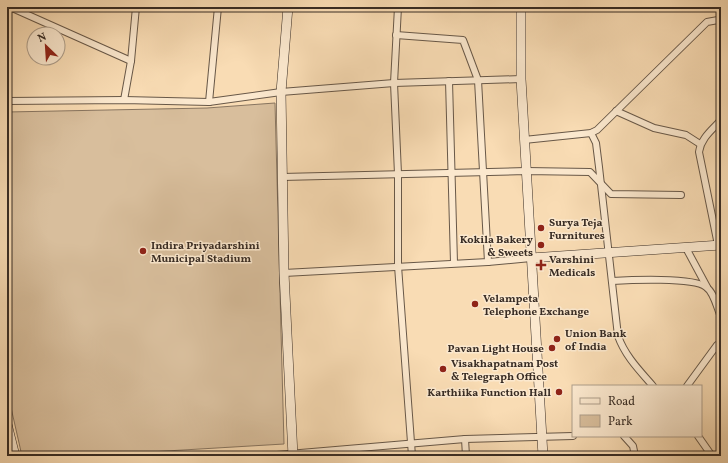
<svg xmlns="http://www.w3.org/2000/svg" width="728" height="463" viewBox="0 0 728 463" font-family="Vollkorn,serif">
<style>
.park{fill:#d8be9c;stroke:#887560}
.lines{fill:none;stroke-linecap:round;stroke-linejoin:round}
.street-casing{stroke:#685848;stroke-width:8}
.secondary-casing{stroke:#382c24;stroke-width:10}
.street{stroke:#fbe8ce;stroke-width:6}
.secondary{stroke:#fbe8ce;stroke-width:9}
.poi-dot{fill:#8f2418;stroke:#fbe8ce;stroke-width:1.5}
.labels{text-anchor:middle;stroke-width:3;stroke-linejoin:round;paint-order:stroke}
.poi-label{font-size:11px;font-weight:bold;fill:#382c24;stroke:#fbe8ce;text-anchor:start}
</style>
<rect width="100%" height="100%" fill="#f9dcb4"/>
<filter id="stains"><feTurbulence type="fractalNoise" baseFrequency=".005" numOctaves="4"/><feColorMatrix values="0 0 0 0 .2 0 0 0 0 .09 0 0 0 0 .02 0 0 0 .5 -.17"/></filter>
<radialGradient id="worn" r=".72"><stop offset=".6" stop-color="#630" stop-opacity="0"/><stop offset="1" stop-color="#630" stop-opacity=".3"/></radialGradient>
<polygon class="park" points="275,103 284,444 82,456 22,456 7,390 7,112 207,108"/>
<g class="lines">
<g class="street-casing">
<g id="street">
<polyline points="10,7 131,61"/>
<polyline points="398,7 394,83 398,174 398,266 412,456"/>
<polyline points="396,35 463,40 478,80 488,262"/>
<polyline points="449,81 454,263"/>
<polyline points="124,100 131,61 136,7"/>
<polyline points="7,101 124,100 209,102 281,92 394,83 521,79"/>
<polyline points="209,102 218,7"/>
<polyline points="616,111 654,128 686,135 700,144"/>
<path d="M591,133L596,143L599,167L618,336C625,356 640,371 653,386"/>
<polyline points="524,140 591,133 597,130 707,22 718,20 721,22"/>
<polyline points="282,177 526,171 590,172 611,194 681,195"/>
<path d="M718,245L699,152C701,138 712,130 721,120"/>
<polyline points="686,248 707,287"/>
<polyline points="284,273 488,262 531,258"/>
<path d="M612,281C629,280 694,277 706,287C714,292 717,308 721,317"/>
<polyline points="687,386 717,345 721,343"/>
<polyline points="624,436 633,446 635,456"/>
<polyline points="698,436 712,456"/>
<polyline points="465,439 466,456"/>
<polyline points="265,456 465,439 573,436"/>
</g>
</g>
<g class="secondary-casing">
<g id="secondary">
<polyline points="288,7 281,92 284,273 293,456"/>
<polyline points="521,7 521,79 543,456"/>
<polyline points="531,258 721,245"/>
<polyline points="7,424 15,456"/>
</g>
</g>
<use href="#street" class="street"/>
<use href="#secondary" class="secondary"/>
</g>
<g class="poi-dot">
<circle cx="541" cy="228" r="4"/>
<circle cx="541" cy="245" r="4"/>
<circle cx="143" cy="251" r="4"/>
<path d="M539 259h4v4h4v4h-4v4h-4v-4h-4v-4h4z"/>
<circle cx="475" cy="304" r="4"/>
<circle cx="557" cy="339" r="4"/>
<circle cx="552" cy="348" r="4"/>
<circle cx="443" cy="369" r="4"/>
<circle cx="559" cy="392" r="4"/>
</g>
<g class="labels">
<g class="poi-label">
<text x="549" y="226">Surya Teja<tspan x="549" dy="13">Furnitures</tspan></text>
<text x="533" y="243" text-anchor="end">Kokila Bakery<tspan x="533" dy="13">&amp; Sweets</tspan></text>
<text x="151" y="249">Indira Priyadarshini<tspan x="151" dy="13">Municipal Stadium</tspan></text>
<text x="549" y="263">Varshini<tspan x="549" dy="13">Medicals</tspan></text>
<text x="483" y="302">Velampeta<tspan x="483" dy="13">Telephone Exchange</tspan></text>
<text x="565" y="337">Union Bank<tspan x="565" dy="13">of India</tspan></text>
<text x="544" y="352" text-anchor="end">Pavan Light House</text>
<text x="451" y="367">Visakhapatnam Post<tspan x="451" dy="13">&amp; Telegraph Office</tspan></text>
<text x="551" y="396" text-anchor="end">Karthiika Function Hall</text>
</g>
</g>
<rect width="728" height="463" fill="none" stroke="#f9dcb4" stroke-width="24"/>
<rect x="8" y="8" width="712" height="447" fill="none" stroke="#382c24" stroke-width="2"/>
<rect x="12" y="12" width="704" height="439" fill="none" stroke="#382c24"/>
<rect x="572" y="385" width="130" height="52" fill="#fbe8ce" stroke="#ad9d8a"/>
<rect x="580" y="398" width="20" height="6" fill="#fbe8ce" stroke="#ad9d8a"/>
<text x="608" y="405" font-size="12" fill="#382c24">Road</text>
<rect x="580" y="415" width="20" height="12" fill="#d8be9c" stroke="#ad9d8a"/>
<text x="608" y="425" font-size="12" fill="#382c24">Park</text>
<g transform="translate(46 46) rotate(335)"><circle r="19" fill="#fbe8ce" stroke="#ad9d8a"/>
<path d="M0-3L7 15L0 10L-7 15Z" fill="#8f2418"/>
<text y="-6" font-size="11" font-weight="bold" text-anchor="middle" fill="#382c24">N</text>
</g>
<rect width="100%" height="100%" filter="url(#stains)"/>
<rect width="100%" height="100%" fill="url(#worn)"/>
</svg>
